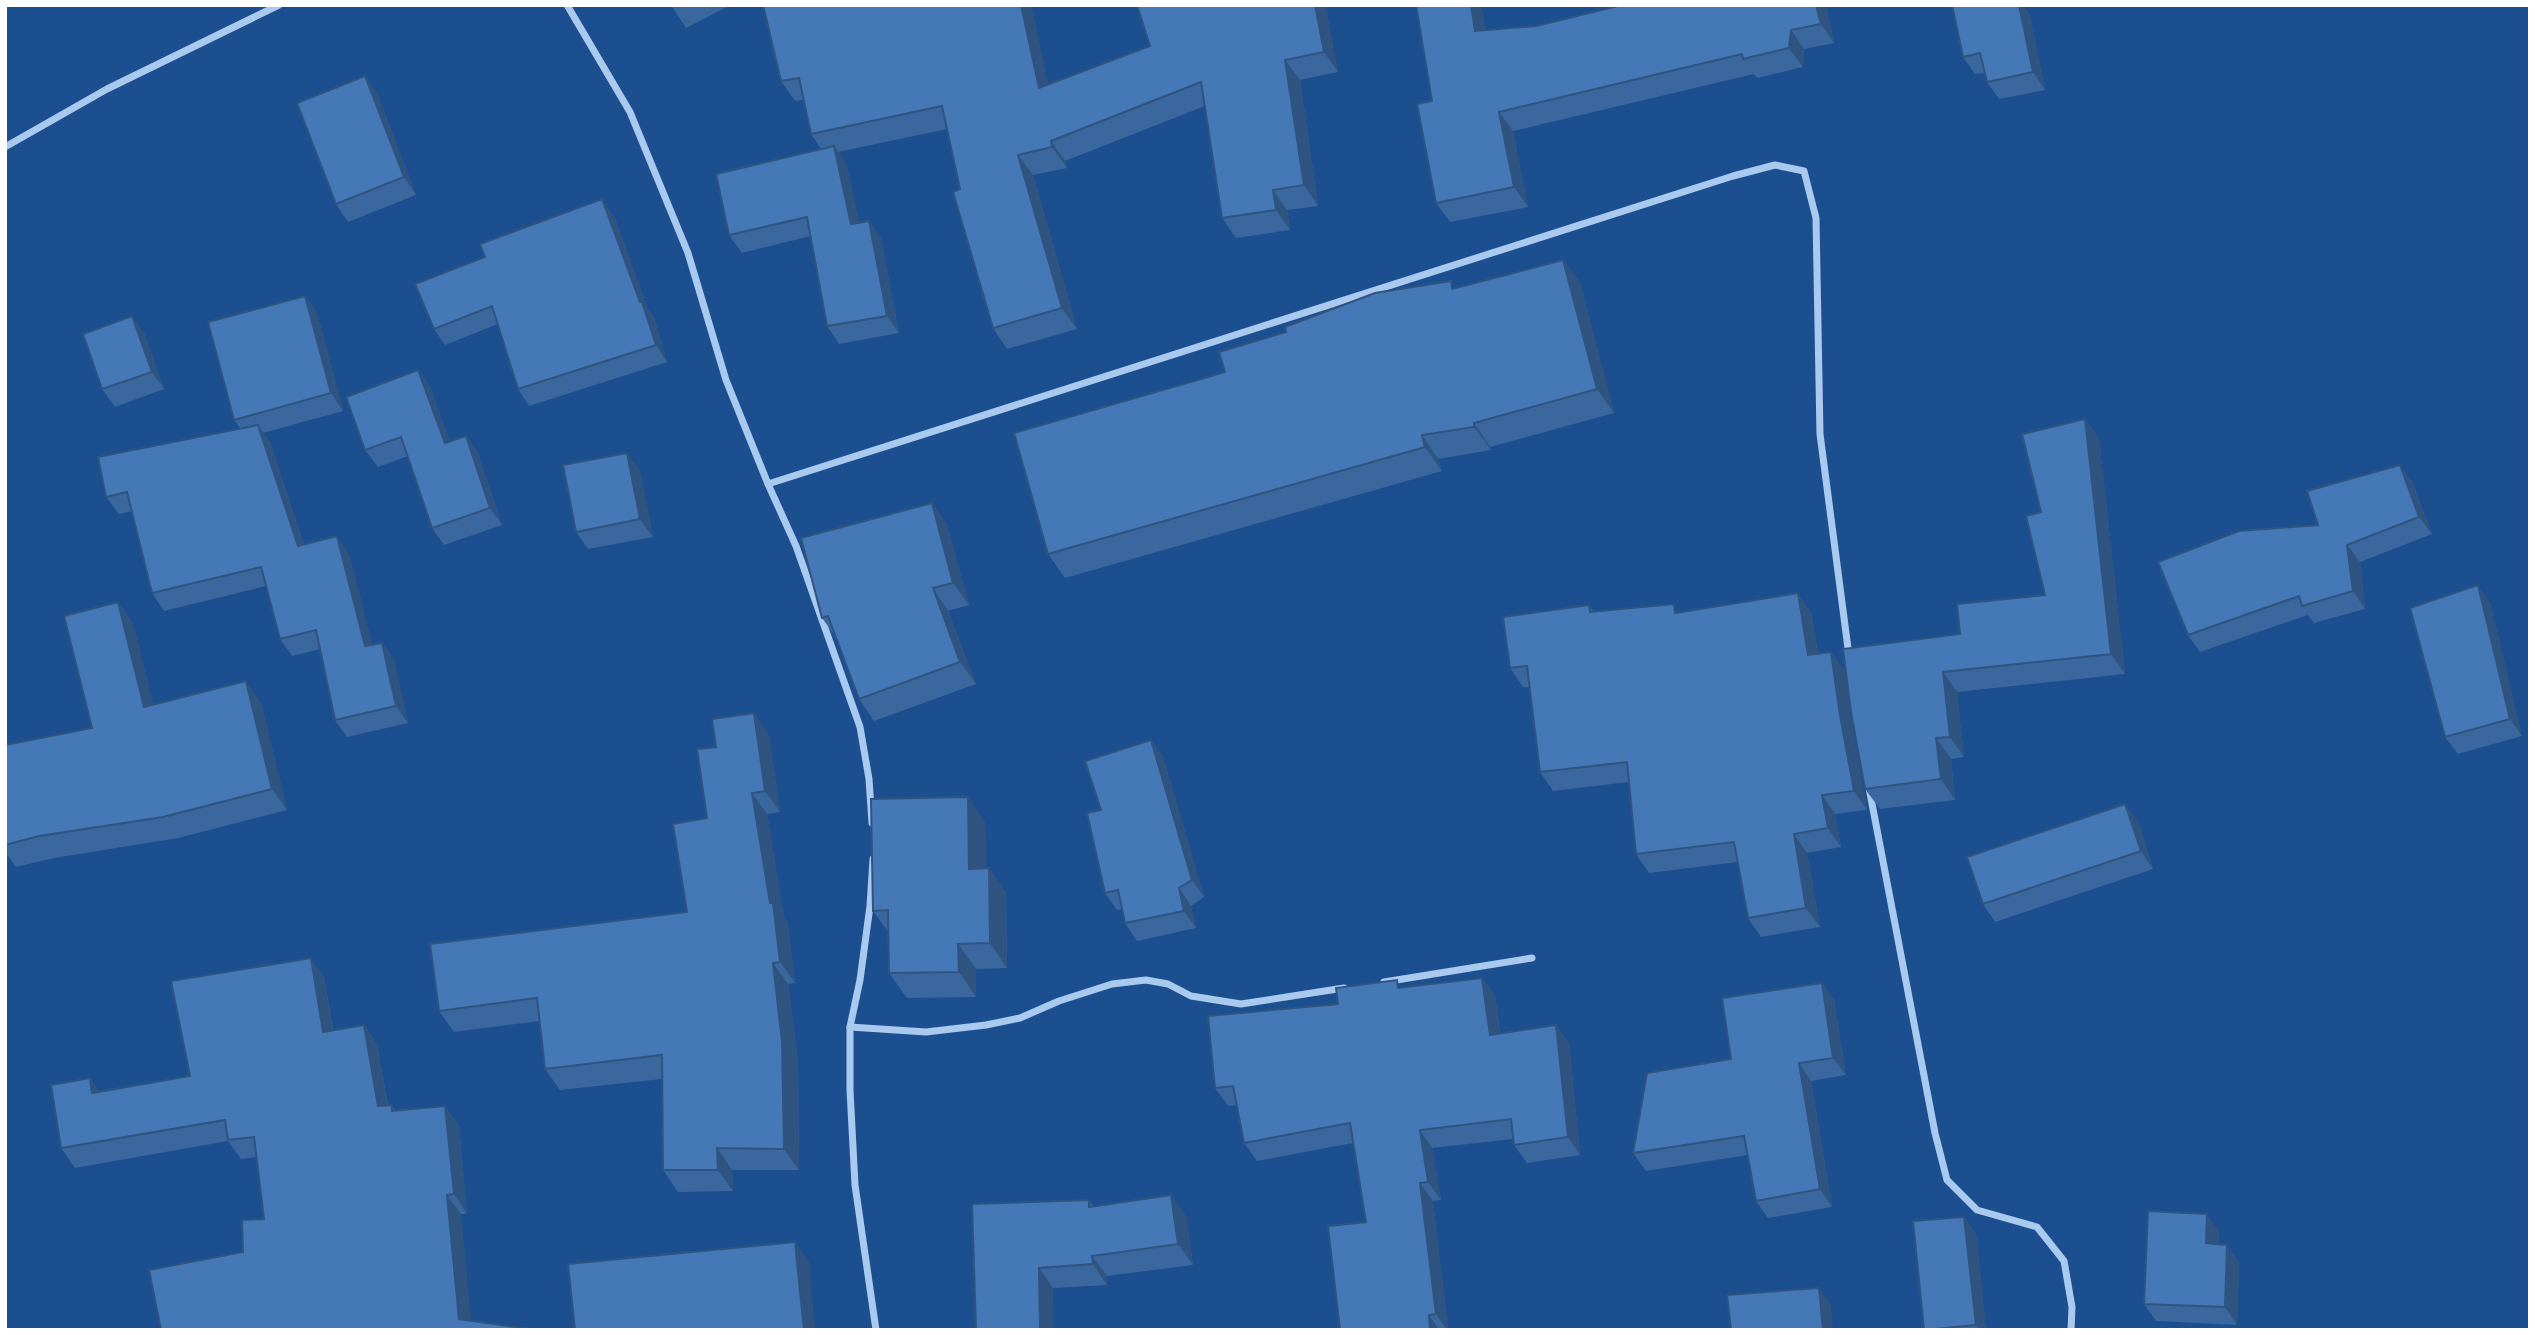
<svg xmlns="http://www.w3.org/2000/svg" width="2535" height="1335" viewBox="0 0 2535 1335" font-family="'Public Sans',sans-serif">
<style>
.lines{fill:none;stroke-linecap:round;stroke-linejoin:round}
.minor{stroke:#a9c9ee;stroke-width:7}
.wall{fill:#3a679d}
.shaded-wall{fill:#305480}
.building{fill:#4478b7;stroke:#305480;stroke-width:2}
</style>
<rect width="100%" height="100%" fill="#1b4f8f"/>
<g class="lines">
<g class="minor">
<polyline points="567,5 630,112 688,253 726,380 768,484 796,546 860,727 869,779 872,823"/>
<polyline points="5,147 107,89 279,5"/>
<polyline points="768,484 1733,176 1775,165 1804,171 1816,218 1820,434 1849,656"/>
<polyline points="1869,788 1935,1133 1947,1180 1977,1210 2037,1227 2064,1261 2072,1307 2071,1330"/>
<polyline points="873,859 870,906 860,980 850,1027 850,1090 855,1185 876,1330"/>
<polyline points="1384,982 1532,958"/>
<polyline points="850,1027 926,1032 986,1025 1020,1018 1059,1001 1112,984 1146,980 1168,984 1191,996 1241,1004 1344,988"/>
</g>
</g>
<g class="wall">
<polygon points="671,5 731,5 686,28"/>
<polygon points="763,5 1031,5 1048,85 1325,5 1338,72 1300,80 1318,206 1287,210 1290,230 1236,238 1222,218 1205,106 1065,161 1067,168 1033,175 1077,329 1007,349 993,328 947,129 838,152 846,163 859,223 869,221 881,239 899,333 839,344 827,326 811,236 742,253 729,235 821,149 811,134 803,100 795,101 781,81"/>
<polygon points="1416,5 1481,5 1485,30 1536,26 1622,5 1826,5 1834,43 1804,49 1803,67 1757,78 1754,74 1513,131 1528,207 1450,222 1436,203 1432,101"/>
<polygon points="1952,5 2023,5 2030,16 2045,90 1999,99 1987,82 1985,73 1975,74 1963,57"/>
<polygon points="377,93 416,195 348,222 336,204"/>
<polygon points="614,216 648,310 654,318 667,362 529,406 518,389 498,324 445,345 434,329"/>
<polygon points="1563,260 1580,283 1614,413 1490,447 1491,450 1438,459 1442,471 1065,578 1048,554 1225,372 1456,288"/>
<polygon points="305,296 317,313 343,411 263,433 270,442 304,545 349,554 372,645 382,643 394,660 408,723 347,737 335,720 320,649 292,656 280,639 266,586 164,611 152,593 132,511 119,514 106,497 240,428 234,420"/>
<polygon points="144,333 164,389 115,407 102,389"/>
<polygon points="418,370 430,387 450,442 466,436 478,454 502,525 444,545 432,528 408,456 378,467 365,450"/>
<polygon points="2085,419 2099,439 2125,674 1957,692 1964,757 1951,759 1955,800 1880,809 1865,789 1960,634 2045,595 2041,512"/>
<polygon points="640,471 653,537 588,549 576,532"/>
<polygon points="2412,482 2432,534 2360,562 2365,609 2314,623 2308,615 2200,652 2188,635 2318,525"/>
<polygon points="932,503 947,525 969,605 948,611 976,684 874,721 859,699 836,637 822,618"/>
<polygon points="118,602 133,624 153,704 261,703 287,810 178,838 54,858 16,867 5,852 5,745 92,728"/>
<polygon points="2490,603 2522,736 2458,754 2445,737"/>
<polygon points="1589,605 1594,612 1811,612 1818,654 1831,652 1845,671 1853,734 1867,810 1835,814 1841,847 1807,853 1820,927 1761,937 1748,918 1738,862 1649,873 1636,854 1629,782 1553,791 1540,772 1529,687 1523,687 1510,668"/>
<polygon points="769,735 780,812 767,814 784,918 788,924 795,983 788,984 798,1062 799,1170 732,1170 733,1191 678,1192 663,1170 662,1079 560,1090 545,1069 540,1021 454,1032 439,1011 687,912 707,818 716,747"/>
<polygon points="1151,740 1163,757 1204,897 1191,906 1196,928 1137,941 1125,923 1122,909 1117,910 1105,893 1101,810"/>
<polygon points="2138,821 2153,869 1995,922 1983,904"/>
<polygon points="985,822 986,869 989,868 1006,893 1007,968 976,969 976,997 907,998 889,973 889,933 873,911"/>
<polygon points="324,977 333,1030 364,1025 377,1045 388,1105 392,1105 395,1110 445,1106 459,1126 467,1214 461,1214 161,1330 243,1252 264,1219 256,1157 241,1159 228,1141 75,1168 61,1148 99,1091 190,1076"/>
<polygon points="1482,978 1495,996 1500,1034 1569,1043 1580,1155 1527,1163 1514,1145 1513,1139 1432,1148 1441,1200 1433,1201 1448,1330 1340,1330 1366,1222 1353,1143 1257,1161 1244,1143 1237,1105 1228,1106 1215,1088 1402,987"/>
<polygon points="1822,983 1834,1000 1846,1075 1811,1081 1832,1207 1768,1218 1756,1201 1748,1155 1646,1171 1633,1153 1731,1059"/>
<polygon points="1089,1200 1094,1207 1186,1216 1193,1265 1107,1276 1107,1285 1053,1288 976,1330"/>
<polygon points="1964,1217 1976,1234 1986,1330 1924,1330"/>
<polygon points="2219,1231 2218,1244 2227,1245 2239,1262 2237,1325 2156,1321 2144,1304"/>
</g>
<g class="shaded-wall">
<polygon points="1021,5 1031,5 1054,109 1039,88"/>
<polygon points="1315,5 1325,5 1338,72 1324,52"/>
<polygon points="1471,5 1481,5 1488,51 1475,31"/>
<polygon points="1816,5 1826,5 1834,43 1821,24"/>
<polygon points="2019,5 2023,5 2030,16 2045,90 2033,72"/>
<polygon points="1791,30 1804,49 1803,67 1789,48"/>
<polygon points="1285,60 1300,80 1318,206 1304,185"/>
<polygon points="365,76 377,93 416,195 404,177"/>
<polygon points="1499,112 1513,131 1528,207 1514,187"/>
<polygon points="1051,141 1065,161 1067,168 1052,147"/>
<polygon points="834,146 846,163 864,242 851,224"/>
<polygon points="1018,155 1033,175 1077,329 1062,308"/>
<polygon points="1273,190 1287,210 1290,230 1276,210"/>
<polygon points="602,199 614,216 648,310 654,318 667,362 656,345"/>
<polygon points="869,221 881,239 899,333 887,316"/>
<polygon points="1563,260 1580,283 1614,413 1597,389"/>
<polygon points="305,296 317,313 343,411 331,393"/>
<polygon points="132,316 144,333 164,389 152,372"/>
<polygon points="418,370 430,387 457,461 445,443"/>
<polygon points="2085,419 2099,439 2125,674 2111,654"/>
<polygon points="1474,423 1490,447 1491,450 1474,427"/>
<polygon points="258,425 270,442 310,564 298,546"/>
<polygon points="1422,435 1438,459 1442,471 1425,447"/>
<polygon points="466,436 478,454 502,525 490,508"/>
<polygon points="627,453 640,471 653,537 640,519"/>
<polygon points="2400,465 2412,482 2432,534 2419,517"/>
<polygon points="932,503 947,525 969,605 953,583"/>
<polygon points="337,536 349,554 377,664 365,646"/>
<polygon points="2347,545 2360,562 2365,609 2353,591"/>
<polygon points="2478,585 2490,603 2522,736 2510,719"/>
<polygon points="933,588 948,611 976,684 960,662"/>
<polygon points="1798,593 1811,612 1821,674 1808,655"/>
<polygon points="118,602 133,624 159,728 144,707"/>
<polygon points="382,643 394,660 408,723 396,706"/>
<polygon points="1831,652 1845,671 1853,734 1867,810 1854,791 1840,715"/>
<polygon points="1943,672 1957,692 1964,757 1950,737"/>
<polygon points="246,681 261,703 287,810 272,789"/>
<polygon points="754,713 769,735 780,812 765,791"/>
<polygon points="1936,738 1951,759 1955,800 1941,779"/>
<polygon points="1151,740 1163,757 1204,897 1192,880"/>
<polygon points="752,793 767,814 784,918 788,924 795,983 780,962"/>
<polygon points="1822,795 1835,814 1841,847 1828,828"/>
<polygon points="968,797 985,822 987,894 969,869"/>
<polygon points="2125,804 2138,821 2153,869 2141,851"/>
<polygon points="1794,834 1807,853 1820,927 1806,908"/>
<polygon points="989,868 1006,893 1007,968 990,943"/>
<polygon points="1179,888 1191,906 1196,928 1184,911"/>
<polygon points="958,944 976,969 976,997 959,972"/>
<polygon points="311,958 324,977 336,1052 323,1032"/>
<polygon points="773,963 788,984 798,1062 799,1170 784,1149"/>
<polygon points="1482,978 1495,996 1502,1054 1490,1035"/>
<polygon points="1822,983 1834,1000 1846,1075 1833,1058"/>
<polygon points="364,1025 377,1045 391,1125 378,1106"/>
<polygon points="1556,1025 1569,1043 1580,1155 1568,1137"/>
<polygon points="1799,1063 1811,1081 1832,1207 1820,1189"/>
<polygon points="90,1078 104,1098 92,1093"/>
<polygon points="445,1106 459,1126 467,1214 454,1194"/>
<polygon points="1420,1130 1432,1148 1441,1200 1428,1182"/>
<polygon points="717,1148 732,1170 733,1191 718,1170"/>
<polygon points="1420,1183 1433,1201 1448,1330 1447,1330 1436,1314"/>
<polygon points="447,1195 461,1214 472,1330 459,1319"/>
<polygon points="1171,1195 1186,1216 1193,1265 1178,1244"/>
<polygon points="2207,1214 2219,1231 2218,1261 2206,1243"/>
<polygon points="1964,1217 1976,1234 1986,1330 1979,1330 1976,1325"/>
<polygon points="795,1242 809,1262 815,1330 804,1330"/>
<polygon points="2227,1245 2239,1262 2237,1325 2225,1307"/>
<polygon points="1092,1256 1107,1276 1107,1285 1093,1264"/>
<polygon points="1039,1268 1053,1288 1054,1330 1040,1330"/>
<polygon points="1819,1288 1831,1305 1833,1330 1823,1330"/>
<polygon points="1429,1315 1439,1330 1430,1330"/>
</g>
<g class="building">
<polygon points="763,5 1021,5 1039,88 1150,46 1137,5 1315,5 1324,52 1285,60 1304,185 1273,190 1276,210 1222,218 1201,82 1051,141 1052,147 1018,155 1062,308 993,328 953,192 960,189 942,106 811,134 799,78 781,81"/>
<polygon points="1416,5 1471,5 1475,31 1536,26 1622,5 1816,5 1821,24 1791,30 1789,48 1743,59 1742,54 1499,112 1514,187 1436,203 1417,104 1432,101"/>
<polygon points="1952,5 2019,5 2033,72 1987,82 1980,53 1963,57"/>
<polygon points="365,76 404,177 336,204 297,103"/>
<polygon points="834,146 851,224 869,221 887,316 827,326 807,217 729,235 716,174"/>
<polygon points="602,199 640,302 642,302 656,345 518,389 492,306 434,329 415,284 485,257 480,244"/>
<polygon points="1563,260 1597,389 1474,423 1474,427 1422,435 1425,447 1048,554 1014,433 1225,372 1219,352 1286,332 1285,327 1375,293 1451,281 1452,289"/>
<polygon points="305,296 331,393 234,420 208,322"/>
<polygon points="132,316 152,372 102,389 83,334"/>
<polygon points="418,370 445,443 466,436 490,508 432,528 401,437 365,450 346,397"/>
<polygon points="2085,419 2111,654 1943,672 1950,737 1936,738 1941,779 1865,789 1851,712 1843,649 1960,634 1957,604 2045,595 2026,516 2041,512 2022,434"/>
<polygon points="258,425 298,546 337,536 365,646 382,643 396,706 335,720 316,630 280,639 261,567 152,593 127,492 106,497 98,457"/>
<polygon points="627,453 640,519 576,532 563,465"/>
<polygon points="2400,465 2419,517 2347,545 2353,591 2302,606 2299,596 2188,635 2158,562 2239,531 2318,525 2307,491"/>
<polygon points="932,503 953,583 933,588 960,662 859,699 828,616 822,618 801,538"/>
<polygon points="2478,585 2510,719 2445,737 2410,608"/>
<polygon points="1798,593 1808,655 1831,652 1840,715 1854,791 1822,795 1828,828 1794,834 1806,908 1748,918 1734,842 1636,854 1627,762 1540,772 1527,666 1510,668 1503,617 1589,605 1590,612 1674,604 1675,613"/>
<polygon points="118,602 144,707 246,681 272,789 163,817 39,836 5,845 5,745 92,728 64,616"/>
<polygon points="754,713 765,791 752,793 770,903 773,903 780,962 773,963 782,1041 784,1149 717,1148 718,1170 663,1170 662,1055 545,1069 537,998 439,1011 430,944 687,912 673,824 707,818 697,749 716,747 712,719"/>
<polygon points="1151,740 1192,880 1179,888 1184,911 1125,923 1118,890 1105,893 1087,813 1101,810 1085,761"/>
<polygon points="968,797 969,869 989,868 990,943 958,944 959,972 889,973 888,910 873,911 871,799"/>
<polygon points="2125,804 2141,851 1983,904 1967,857"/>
<polygon points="311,958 323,1032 364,1025 378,1106 392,1105 392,1111 445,1106 454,1194 447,1195 459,1319 537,1330 161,1330 149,1270 243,1252 242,1220 264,1219 254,1137 228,1140 225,1120 61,1148 51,1085 90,1078 92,1093 190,1076 171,981"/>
<polygon points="1482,978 1490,1035 1556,1025 1568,1137 1514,1145 1511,1119 1420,1130 1428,1182 1420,1183 1436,1314 1429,1315 1430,1330 1340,1330 1328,1226 1366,1222 1350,1123 1244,1143 1233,1086 1215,1088 1208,1016 1338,1004 1336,988 1397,980 1398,988"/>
<polygon points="1822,983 1833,1058 1799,1063 1820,1189 1756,1201 1744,1136 1633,1153 1647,1073 1731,1059 1722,998"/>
<polygon points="1171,1195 1178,1244 1092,1256 1093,1264 1039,1268 1040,1330 976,1330 972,1204 1089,1200 1089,1207"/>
<polygon points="2148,1211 2207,1214 2206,1243 2227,1245 2225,1307 2144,1304"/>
<polygon points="1964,1217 1976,1325 1924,1330 1913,1221"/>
<polygon points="795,1242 804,1330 575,1330 568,1264"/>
<polygon points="1819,1288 1823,1330 1731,1330 1727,1295"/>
</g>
<rect width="2535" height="1335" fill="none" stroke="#ffffff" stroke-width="14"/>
</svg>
